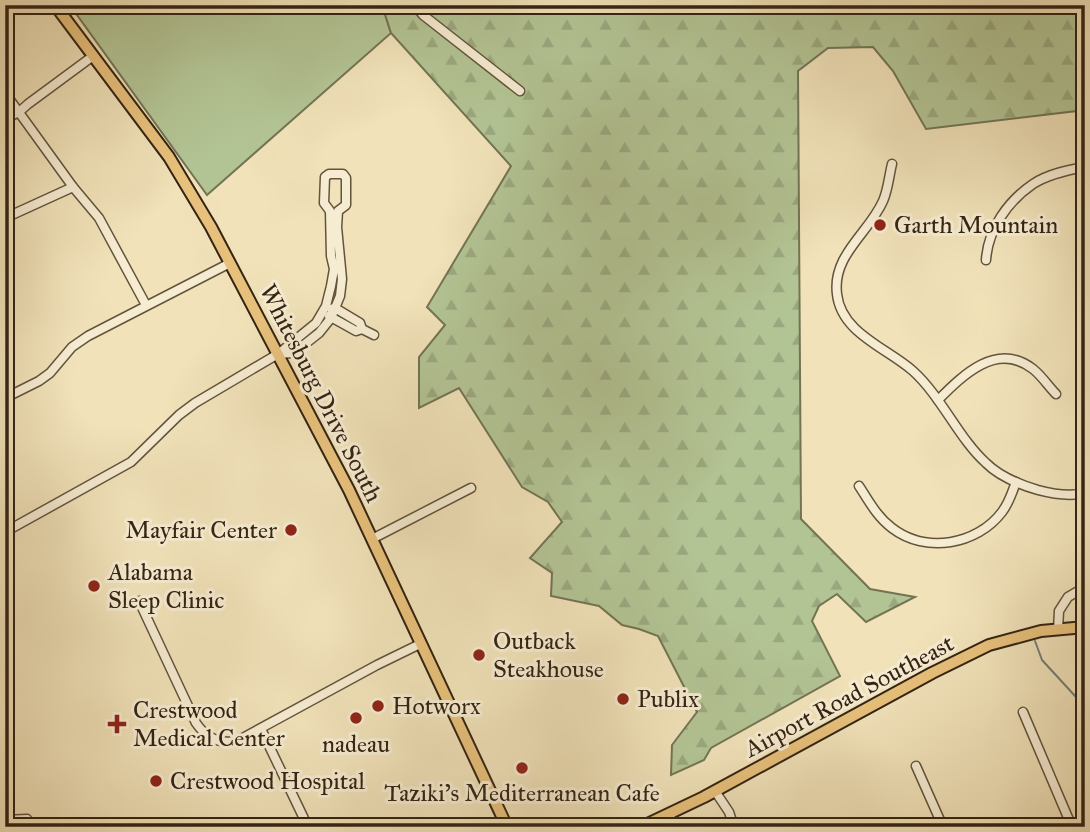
<svg xmlns="http://www.w3.org/2000/svg" width="1090" height="832" viewBox="0 0 1090 832" font-family="'IM FELL Great Primer',serif">
<style>
.grass{fill:#b3c494;stroke:#737454;stroke-width:2}
.forest{fill:url(#forest-firs);stroke:#737454;stroke-width:2}
.lines{fill:none;stroke-linecap:round;stroke-linejoin:round}
.stream{stroke:#737f77;stroke-width:2}
.minor-casing{stroke:#62543c;stroke-width:11}
.major-casing{stroke:#332413;stroke-width:14}
.minor{stroke:#f6ecd2;stroke-width:8}
.major{stroke:#e8c17c;stroke-width:10}
.poi-dot{fill:#8f2418;stroke:#f6ecd2;stroke-width:2.5}
.labels{text-anchor:middle;stroke-width:6;stroke-linejoin:round;paint-order:stroke}
.poi-label{font-size:24px;fill:#332413;stroke:#f6ecd2;text-anchor:start}
.street-label{font-size:24px;fill:#332413;stroke:#f6ecd2}
</style>
<defs>
<pattern id="forest-firs" width="22" height="20" patternUnits="userSpaceOnUse" patternTransform="scale(1.75)"><rect width="22" height="20" fill="#b3c494"/><path d="M5 1l3.5 6h-7zM16 11l3.5 6h-7z" fill="#9aa87f"/></pattern>
</defs>
<rect width="100%" height="100%" fill="#f1e2b9"/>
<filter id="stains"><feTurbulence type="fractalNoise" baseFrequency=".00286" numOctaves="4"/><feColorMatrix values="0 0 0 0 .2 0 0 0 0 .09 0 0 0 0 .02 0 0 0 .5 -.17"/></filter>
<radialGradient id="worn" r=".72"><stop offset=".6" stop-color="#630" stop-opacity="0"/><stop offset="1" stop-color="#630" stop-opacity=".3"/></radialGradient>
<polygon class="grass" points="75,5 382,5 391,33 207,195 72,8"/>
<polygon class="forest" points="382,5 1085,5 1085,110 926,129 893,71 873,47 828,48 798,71 801,519 870,589 915,597 866,622 837,594 819,606 812,621 840,676 711,748 704,760 671,775 672,745 697,712 658,636 639,629 622,625 599,606 551,596 552,573 530,558 562,522 548,502 522,487 459,388 419,408 419,357 445,325 427,307 511,166 391,33"/>
<g class="lines">
<polyline class="stream" points="1035,641 1042,660 1076,697 1085,713"/>
<g class="minor-casing">
<g id="minor">
<polyline points="415,5 423,15 520,91"/>
<polyline points="5,93 73,187 99,218 146,305"/>
<polyline points="5,119 19,112 28,104 93,56"/>
<path d="M892,164C889,176 888,190 883,201C869,233 832,255 837,294C841,333 887,348 913,371C941,396 959,439 986,463C999,476 1021,485 1038,490C1053,494 1069,497 1085,493"/>
<polyline points="5,218 73,187"/>
<polyline points="5,243 5,260"/>
<path d="M986,260C988,229 1008,201 1033,184C1048,174 1068,170 1085,167"/>
<polyline points="331,309 335,308 360,323 362,329"/>
<polyline points="329,316 356,331 362,329 374,335"/>
<polyline points="5,398 39,381 50,373 72,347 88,336 230,263"/>
<path d="M938,400C963,375 997,341 1033,369C1042,376 1048,386 1056,394"/>
<path d="M859,486C869,501 877,517 892,528C926,554 977,545 1002,512C1009,503 1012,493 1016,482"/>
<polyline points="5,532 131,462 179,415 195,403 278,354 316,323 326,306 331,286 334,269 331,256 330,211 324,203 325,177 329,174 343,174 346,178 346,205 338,211 337,227 342,279 340,296 331,318 319,333 305,344 292,353 278,354"/>
<polyline points="372,539 471,488"/>
<path d="M139,601L196,723C207,739 221,745 239,740L377,665L420,644"/>
<polyline points="1058,630 1059,611 1068,597 1085,587"/>
<polyline points="1023,712 1072,827"/>
<polyline points="261,729 308,827"/>
<polyline points="916,766 943,827"/>
<polyline points="715,791 729,812 734,827"/>
<polyline points="669,814 674,827"/>
<polyline points="5,820 27,819"/>
</g>
</g>
<g class="major-casing">
<g id="major">
<polyline points="55,5 169,157 211,227 349,490 507,827"/>
<polyline points="641,827 704,797 932,673 989,645 1041,631 1085,627"/>
</g>
</g>
<use href="#minor" class="minor"/>
<use href="#major" class="major"/>
</g>
<g class="poi-dot">
<circle cx="880" cy="225" r="7"/>
<circle cx="291" cy="530" r="7"/>
<circle cx="94" cy="586" r="7"/>
<circle cx="479" cy="655" r="7"/>
<circle cx="623" cy="699" r="7"/>
<circle cx="378" cy="706" r="7"/>
<circle cx="356" cy="718" r="7"/>
<path d="M113.5 713.5h7v7h7v7h-7v7h-7v-7h-7v-7h7z"/>
<circle cx="522" cy="768" r="7"/>
<circle cx="156" cy="781" r="7"/>
</g>
<g class="labels">
<g class="poi-label">
<text x="894" y="233">Garth Mountain</text>
<text x="277" y="538" text-anchor="end">Mayfair Center</text>
<text x="108" y="580">Alabama<tspan x="108" dy="28">Sleep Clinic</tspan></text>
<text x="493" y="649">Outback<tspan x="493" dy="28">Steakhouse</tspan></text>
<text x="637" y="707">Publix</text>
<text x="392" y="714">Hotworx</text>
<text x="133" y="718">Crestwood<tspan x="133" dy="28">Medical Center</tspan></text>
<text x="356" y="752" text-anchor="middle">nadeau</text>
<text x="170" y="789">Crestwood Hospital</text>
<text x="522" y="801" text-anchor="middle">Taziki's Mediterranean Cafe</text>
</g>
<g class="street-label">
<text transform="translate(321 393) rotate(63)" y="8">Whitesburg Drive South</text>
<text transform="translate(849 696) rotate(-28)" y="8">Airport Road Southeast</text>
</g>
</g>
<rect width="1090" height="832" fill="none" stroke="#f1e2b9" stroke-width="28"/>
<rect x="7" y="7" width="1076" height="818" fill="none" stroke="#332413" stroke-width="3.5"/>
<rect x="14" y="14" width="1062" height="804" fill="none" stroke="#332413" stroke-width="2"/>
<rect width="100%" height="100%" filter="url(#stains)"/>
<rect width="100%" height="100%" fill="url(#worn)"/>
</svg>
